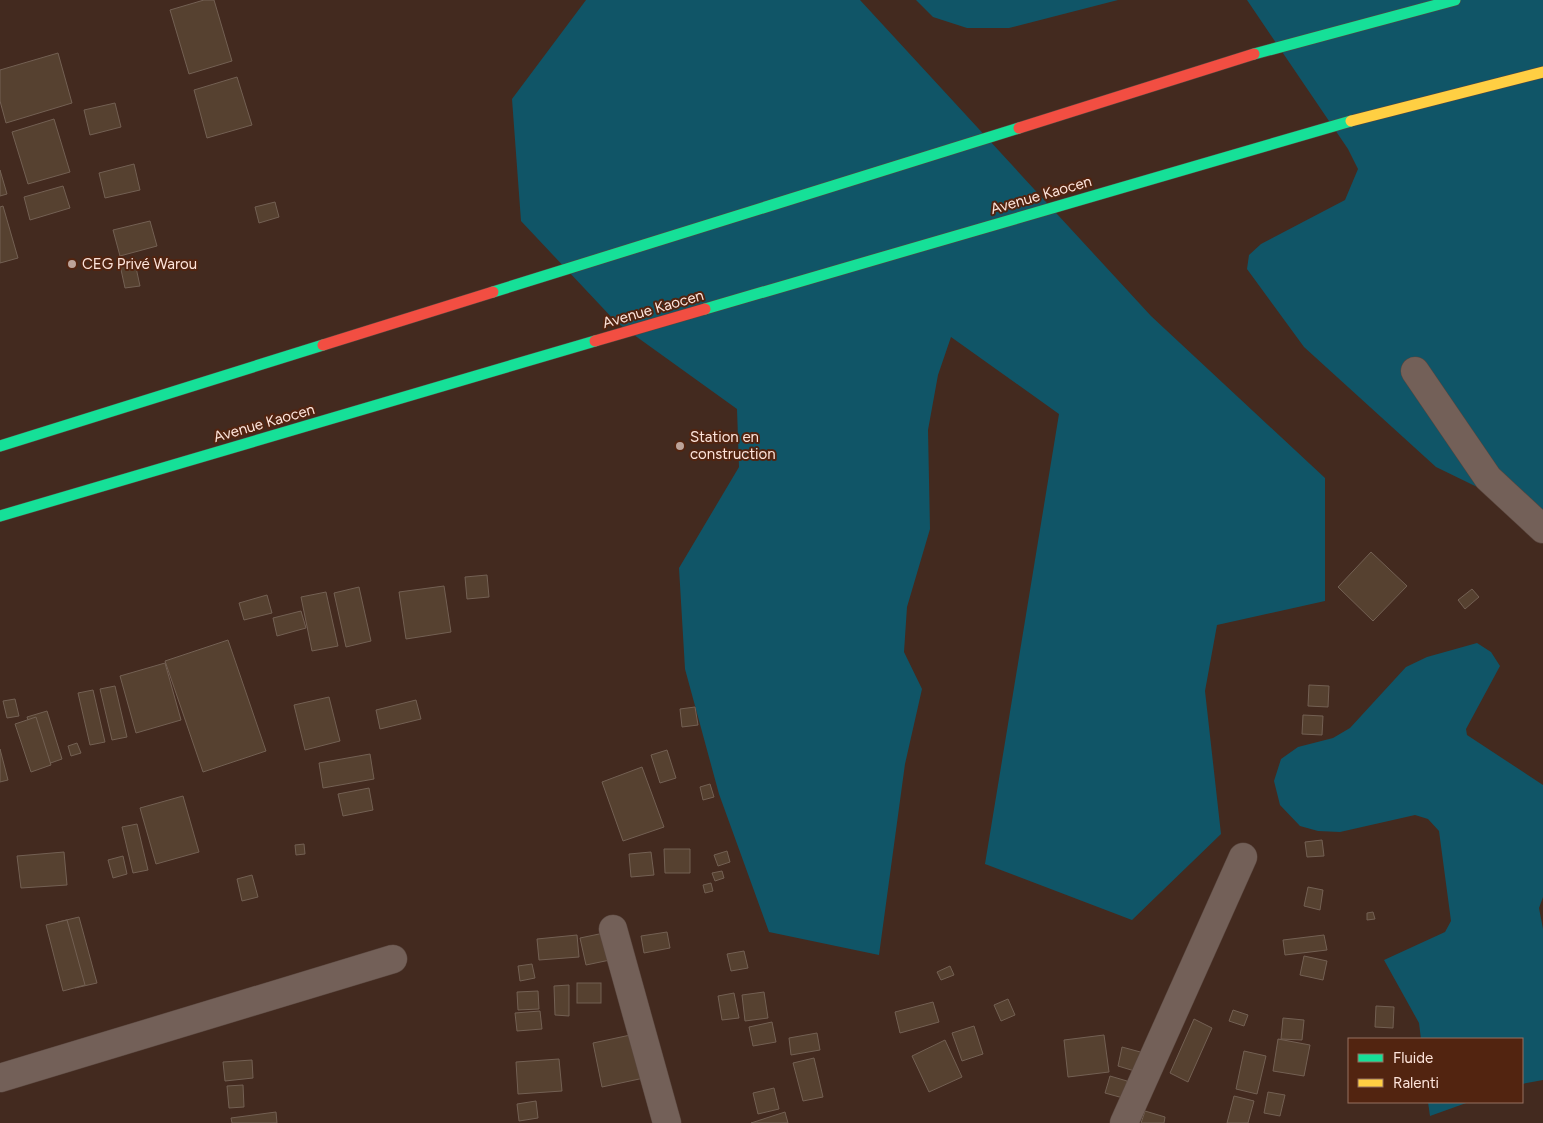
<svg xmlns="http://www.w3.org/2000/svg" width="1543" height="1123" viewBox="0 0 1543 1123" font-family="Figtree,sans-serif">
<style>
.water{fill:#105567}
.building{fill:#564130;stroke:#736053}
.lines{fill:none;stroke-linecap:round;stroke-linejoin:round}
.street-casing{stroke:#5a463e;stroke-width:29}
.fast-casing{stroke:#5a463e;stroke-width:12}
.slow-casing{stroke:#5a463e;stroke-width:12}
.jam-casing{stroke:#5a463e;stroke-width:12}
.street{stroke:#736058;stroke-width:28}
.fast{stroke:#16e098;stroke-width:11}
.slow{stroke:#ffcf43;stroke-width:11}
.jam{stroke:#f24e42;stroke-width:11}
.poi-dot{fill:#bca399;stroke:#522410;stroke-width:2}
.labels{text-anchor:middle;stroke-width:4;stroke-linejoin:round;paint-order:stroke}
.street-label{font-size:15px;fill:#fde4db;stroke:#522410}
.poi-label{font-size:15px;fill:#fde4db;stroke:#522410;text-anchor:start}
</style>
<rect width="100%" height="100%" fill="#432a1f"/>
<g class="water">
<polygon points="586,0 860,0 1151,316 1325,478 1325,601 1217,625 1205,691 1221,834 1132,920 985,864 1059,414 951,337 938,375 928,430 930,529 907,607 904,652 922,689 905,764 879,955 769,932 719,794 685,669 679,568 739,467 737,409 616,322 521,221 512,99"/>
<polygon points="916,0 1118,0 1009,28 967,28 933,17"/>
<polygon points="1247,0 1543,0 1543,519 1436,467 1304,347 1247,269 1249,255 1261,244 1345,200 1358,169 1348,149"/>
<polygon points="1477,643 1491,652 1500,666 1466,729 1467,735 1543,785 1543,897 1539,908 1543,929 1543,1080 1522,1084 1522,1039 1421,1039 1419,1023 1384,960 1445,932 1451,921 1439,831 1428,819 1415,815 1340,832 1318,831 1300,826 1280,805 1274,781 1281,759 1298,747 1333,738 1350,728 1406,667 1427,657"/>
<polygon points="1428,1102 1469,1102 1430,1116"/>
</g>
<g class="building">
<polygon points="204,0 214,0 232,61 189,74 170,10"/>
<polygon points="58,53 72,103 6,123 0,101 0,70"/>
<polygon points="237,77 252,125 207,138 194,90"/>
<polygon points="115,103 121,127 90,135 84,110"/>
<polygon points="54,119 70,172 28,184 12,132"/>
<polygon points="134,164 140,190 105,198 99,173"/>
<polygon points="0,170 7,194 0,196"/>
<polygon points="63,186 70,208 30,220 24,197"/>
<polygon points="275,202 279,217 259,223 255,207"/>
<polygon points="3,206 18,258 0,263 0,207"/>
<polygon points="150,221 157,246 120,256 113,230"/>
<polygon points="135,263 140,286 125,288 120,265"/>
<polygon points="1371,552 1407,586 1373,621 1338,587"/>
<polygon points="487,575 489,597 467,599 465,577"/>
<polygon points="444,586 451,632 406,639 399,592"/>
<polygon points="359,587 371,641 346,647 334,593"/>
<polygon points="1472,589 1479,597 1465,609 1458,600"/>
<polygon points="326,592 338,646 312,651 301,597"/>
<polygon points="267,595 272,613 244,620 239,603"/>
<polygon points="301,611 306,628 277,636 273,618"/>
<polygon points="228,640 266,751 203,772 165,661"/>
<polygon points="165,663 181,720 136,733 120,676"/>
<polygon points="1309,685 1329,686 1328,707 1308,706"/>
<polygon points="115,686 127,737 112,740 100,689"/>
<polygon points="93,690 105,742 90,745 78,693"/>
<polygon points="329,697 340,741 305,750 294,705"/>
<polygon points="15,699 19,716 7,718 3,701"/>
<polygon points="416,700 421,719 380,729 376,710"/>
<polygon points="695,707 698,725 682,727 680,709"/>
<polygon points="47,711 62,759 42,766 27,717"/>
<polygon points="1303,715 1323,716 1322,735 1302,734"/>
<polygon points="36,717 51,765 31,772 15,724"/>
<polygon points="77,743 81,753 71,756 68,746"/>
<polygon points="0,749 8,780 0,782"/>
<polygon points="667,750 676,778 660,783 651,755"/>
<polygon points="370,754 374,779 323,788 319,763"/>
<polygon points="642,767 664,827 623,841 602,782"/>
<polygon points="710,784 714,797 703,800 700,787"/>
<polygon points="369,788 373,810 343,816 338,794"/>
<polygon points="183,796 199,852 156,864 140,808"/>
<polygon points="137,824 148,870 133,873 122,827"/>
<polygon points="1322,840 1324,856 1307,857 1305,842"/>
<polygon points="304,844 305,854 296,855 295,845"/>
<polygon points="664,849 690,849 690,873 665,873"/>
<polygon points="727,851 730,862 718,866 714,855"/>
<polygon points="64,852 67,885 21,888 17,856"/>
<polygon points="651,852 654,875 631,877 629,854"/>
<polygon points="123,856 127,874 113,878 108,860"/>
<polygon points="722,871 724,878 715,881 712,873"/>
<polygon points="252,875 258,897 242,901 237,879"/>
<polygon points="711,883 713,891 705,893 703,885"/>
<polygon points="1308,887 1323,890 1320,910 1304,906"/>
<polygon points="1373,912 1375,919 1367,920 1367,913"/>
<polygon points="79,917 97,983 75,988 58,922"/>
<polygon points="67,920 85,985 63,991 46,925"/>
<polygon points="667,932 670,948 644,953 641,936"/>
<polygon points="604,933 610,960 586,965 580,938"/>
<polygon points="577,935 579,957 539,960 537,939"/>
<polygon points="1324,935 1327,950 1285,955 1283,940"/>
<polygon points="744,951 748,968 731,971 727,954"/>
<polygon points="1304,956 1327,961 1323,980 1300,975"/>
<polygon points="532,964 535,978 520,981 518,966"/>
<polygon points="950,966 954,975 941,980 937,972"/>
<rect x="577" y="983" width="24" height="20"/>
<polygon points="569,985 569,1016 555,1015 554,986"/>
<polygon points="538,991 539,1009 518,1010 517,992"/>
<polygon points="764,992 768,1018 745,1021 742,995"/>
<polygon points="734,993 739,1018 722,1020 718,996"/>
<polygon points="1008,999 1015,1015 1001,1021 994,1005"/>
<polygon points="933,1002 939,1022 900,1033 895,1012"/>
<polygon points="1376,1006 1394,1007 1393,1028 1375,1027"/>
<polygon points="1233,1010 1248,1015 1244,1026 1229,1021"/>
<polygon points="540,1011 542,1029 517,1031 515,1013"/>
<polygon points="1283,1018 1304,1020 1302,1040 1281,1039"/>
<polygon points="1194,1019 1212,1028 1188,1082 1170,1073"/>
<polygon points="772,1022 776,1042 753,1046 749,1027"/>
<polygon points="974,1026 983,1054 962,1061 952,1033"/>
<polygon points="817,1033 820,1050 791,1055 789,1038"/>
<polygon points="635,1034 644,1078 602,1087 593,1043"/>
<polygon points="1104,1035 1109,1072 1068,1077 1064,1040"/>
<polygon points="1278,1039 1310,1045 1304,1076 1273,1071"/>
<polygon points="945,1040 962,1077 929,1092 912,1056"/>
<polygon points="1122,1047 1144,1053 1138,1072 1118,1066"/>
<polygon points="1244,1051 1266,1056 1257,1094 1236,1089"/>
<polygon points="814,1058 823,1097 803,1101 793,1063"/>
<polygon points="559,1059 562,1091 518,1094 516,1062"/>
<polygon points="252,1060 253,1078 225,1081 223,1062"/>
<polygon points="1110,1076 1127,1081 1123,1098 1105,1093"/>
<polygon points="243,1085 244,1107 229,1108 227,1086"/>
<polygon points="774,1088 779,1109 758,1114 753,1093"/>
<polygon points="1268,1092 1285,1095 1280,1116 1264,1113"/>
<polygon points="1234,1096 1254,1101 1248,1123 1227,1123"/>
<polygon points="536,1101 538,1118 519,1121 517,1104"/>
<polygon points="1145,1111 1165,1117 1164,1123 1141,1123"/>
<polygon points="276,1112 277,1123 232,1123 231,1118"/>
<polygon points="785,1112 788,1123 751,1123"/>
</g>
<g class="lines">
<g class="street-casing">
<g id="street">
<polyline points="1415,371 1488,478 1543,529"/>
<polyline points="613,929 667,1123"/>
<polyline points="0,1078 393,959"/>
<polyline points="1124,1123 1243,857"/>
</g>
</g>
<g class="fast-casing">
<g id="fast">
<polyline points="1254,54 1455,0"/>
<polyline points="493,292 1019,128"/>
<polyline points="705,309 1351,121"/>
<polyline points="0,446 323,345"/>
<polyline points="0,516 595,341"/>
</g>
</g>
<g class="slow-casing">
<polyline id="slow" points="1351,121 1543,72"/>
</g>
<g class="jam-casing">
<g id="jam">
<polyline points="1019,128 1254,54"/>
<polyline points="595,341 705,309"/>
<polyline points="323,345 493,292"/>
</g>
</g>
<use href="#street" class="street"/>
<use href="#fast" class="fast"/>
<use href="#slow" class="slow"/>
<use href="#jam" class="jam"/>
</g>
<g class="poi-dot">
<circle cx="72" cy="264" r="5"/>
<circle cx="680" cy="446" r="5"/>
</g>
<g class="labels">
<g class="street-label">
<text transform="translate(1041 195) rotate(-16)" y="5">Avenue Kaocen</text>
<text transform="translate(653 309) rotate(-16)" y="5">Avenue Kaocen</text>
<text transform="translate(264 423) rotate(-16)" y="5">Avenue Kaocen</text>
</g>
<g class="poi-label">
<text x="82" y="269">CEG Privé Warou</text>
<text x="690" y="442">Station en<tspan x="690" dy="17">construction</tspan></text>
</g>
</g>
<rect x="1348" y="1038" width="175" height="65" fill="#522410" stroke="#967161"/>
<rect x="1358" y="1054" width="25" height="8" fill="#16e098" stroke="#967161"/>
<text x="1393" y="1063" font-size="15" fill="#fde4db">Fluide</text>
<rect x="1358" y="1079" width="25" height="8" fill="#ffcf43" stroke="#967161"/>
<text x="1393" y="1088" font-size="15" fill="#fde4db">Ralenti</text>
</svg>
